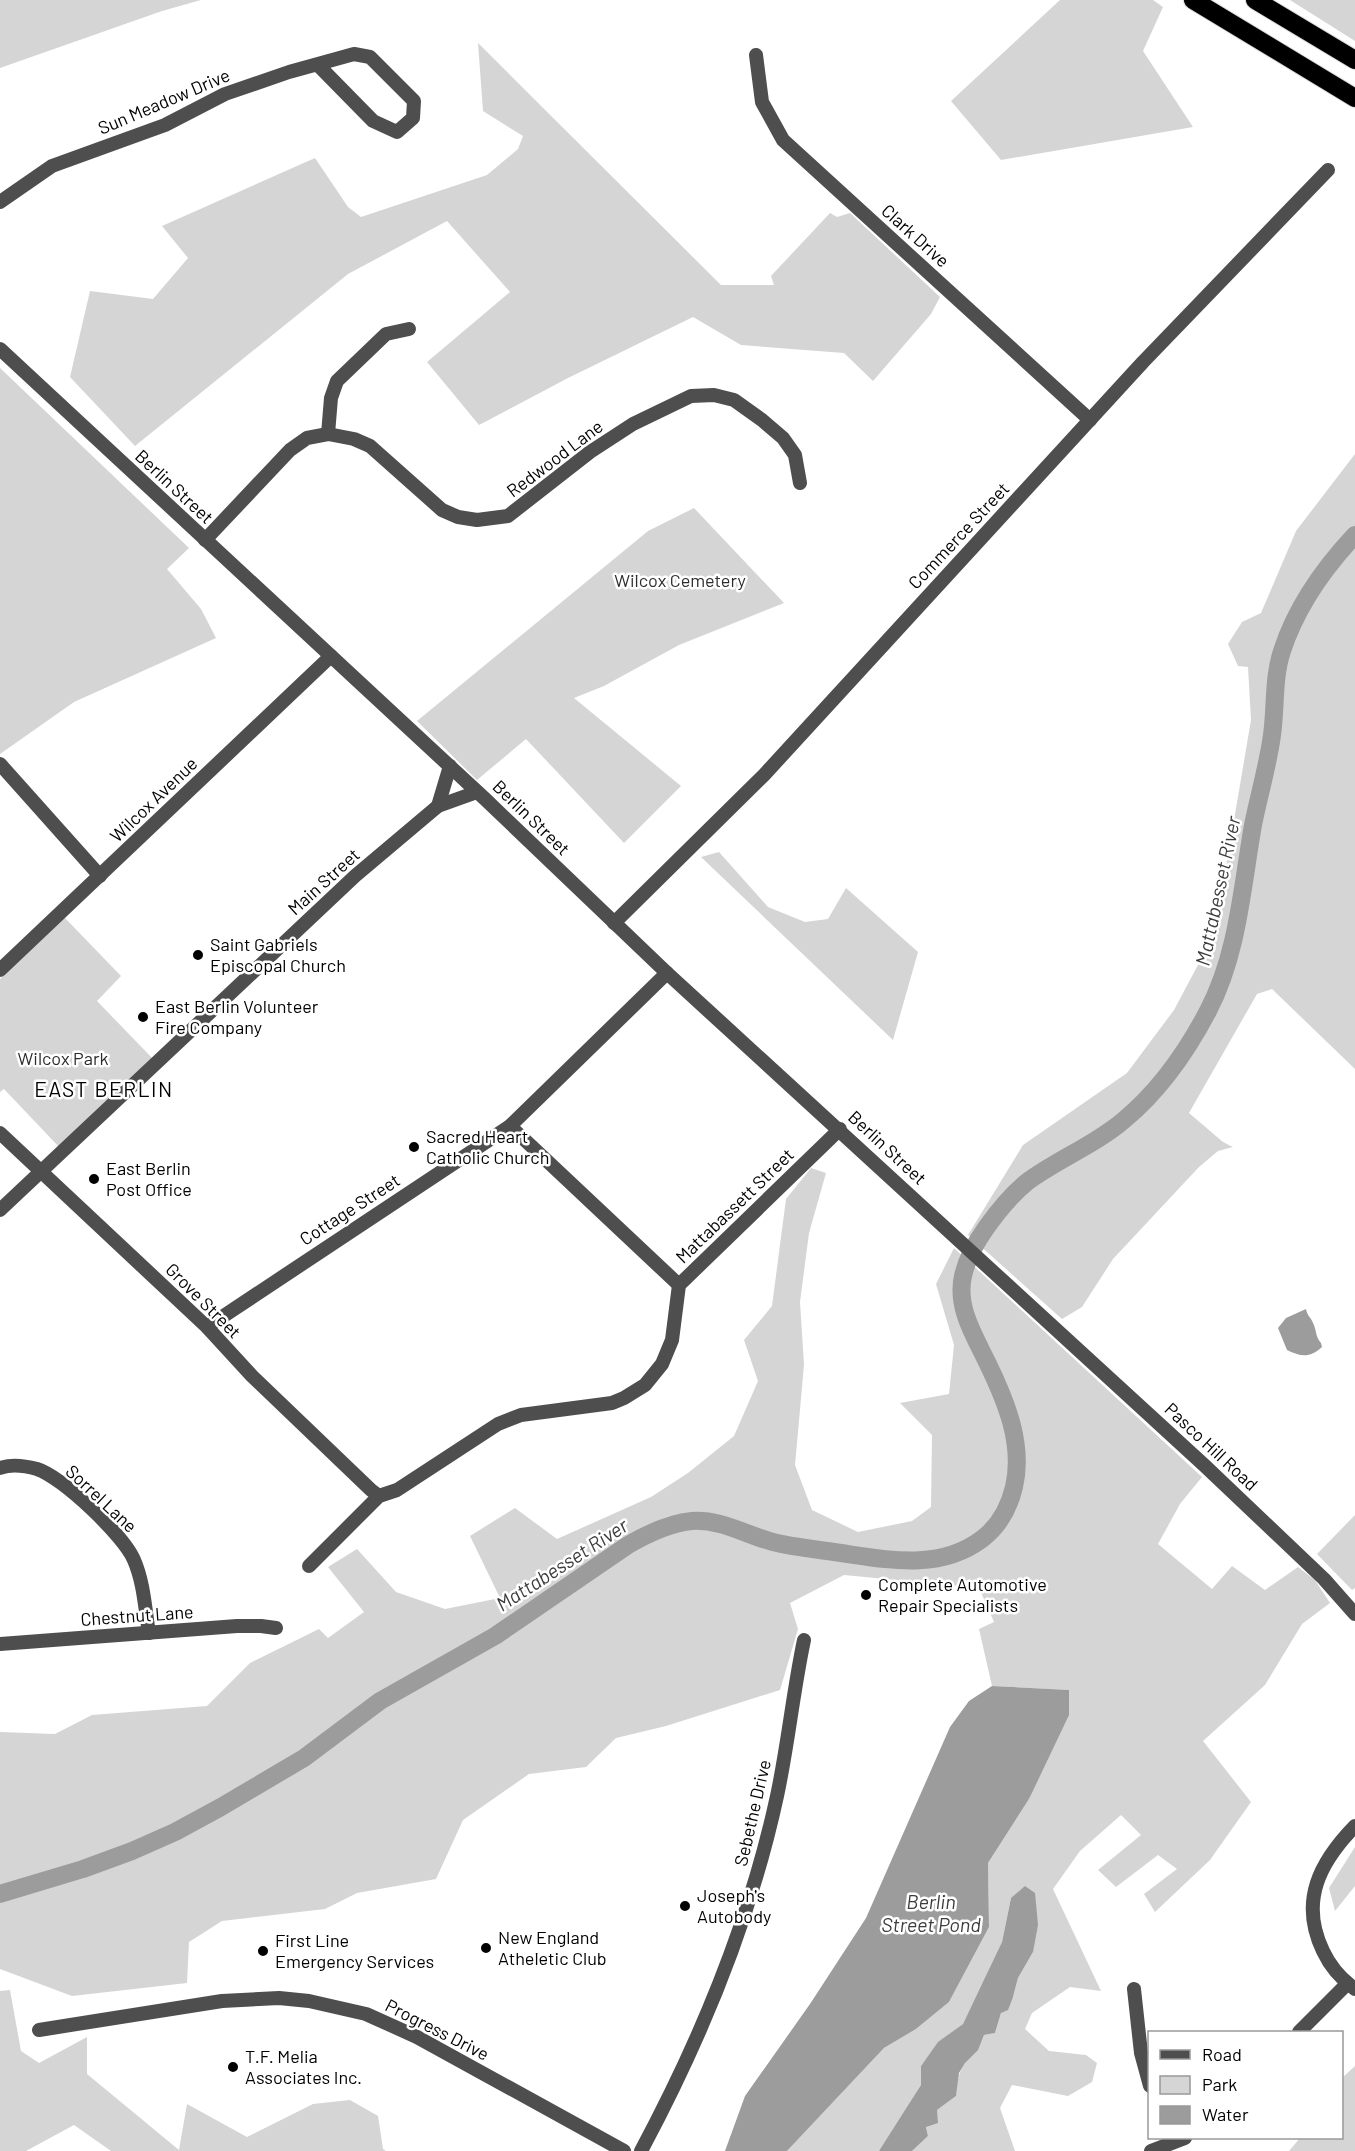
<svg xmlns="http://www.w3.org/2000/svg" width="1355" height="2151" viewBox="0 0 1355 2151" font-family="Barlow,sans-serif">
<style>
.green{fill:#d5d5d5}
.water{fill:#9c9c9c}
.lines{fill:none;stroke-linecap:round;stroke-linejoin:round}
.river{stroke:#9c9c9c;stroke-width:18}
.highway-casing{stroke:#dbdbdb;stroke-width:20}
.minor{stroke:#4e4e4e;stroke-width:14}
.highway{stroke:#000;stroke-width:18}
.poi-dot{fill:#000;stroke:#fff;stroke-width:2}
.labels{text-anchor:middle;stroke-width:5;stroke-linejoin:round;paint-order:stroke}
.street-label{font-size:18px;fill:#000;stroke:#fff}
.park-label{font-size:18px;fill:#2c2c2c;stroke:#fff}
.poi-label{font-size:18px;fill:#000;stroke:#fff;text-anchor:start}
.water-label{font-size:20px;font-style:italic;fill:#3d3d3d;stroke:#fff}
.quarter-label{font-size:21px;letter-spacing:1.5px;fill:#000;stroke:#fff}
</style>
<rect width="100%" height="100%" fill="#fff"/>
<g class="green">
<polygon points="0,0 201,0 162,11 0,68"/>
<polygon points="1060,0 1153,0 1163,7 1143,51 1193,127 1001,160 951,101"/>
<polygon points="1290,0 1355,0 1355,41"/>
<polygon points="478,43 721,285 774,285 771,276 830,213 837,217 850,213 940,297 931,314 873,381 844,353 741,345 693,317 568,378 479,425 427,362 510,292 447,221 348,274 135,446 70,377 90,291 153,299 188,258 162,226 315,158 348,207 361,217 487,175 518,149 523,136 483,111"/>
<polygon points="0,368 189,548 167,569 201,609 216,638 74,702 0,754"/>
<polygon points="1355,454 1355,1069 1272,989 1257,994 1189,1113 1223,1142 1233,1147 1218,1151 1199,1167 1113,1259 1082,1307 1062,1319 968,1235 1023,1145 1127,1073 1174,1010 1207,948 1222,891 1251,720 1248,667 1238,666 1228,644 1242,622 1261,613 1296,531"/>
<polygon points="694,508 784,603 679,645 604,686 574,698 681,786 624,843 526,739 477,780 417,721 648,531"/>
<polygon points="719,852 768,907 805,922 828,919 846,888 918,952 893,1040 701,857"/>
<polygon points="64,917 121,976 97,1001 154,1060 61,1149 4,1089 0,1092 0,979"/>
<path d="M811,1168L826,1173L809,1233L800,1302L804,1365L795,1465L812,1510L858,1532L912,1521L931,1507L932,1435L900,1403L949,1394L954,1345L936,1284L954,1248L1202,1477L1180,1504L1158,1544L1212,1589L1232,1566L1265,1590L1298,1567L1315,1580L1330,1603L1302,1624L1265,1685L1203,1741L1251,1802L1210,1860L1155,1912L1144,1894L1177,1869L1158,1855L1116,1887L1098,1870L1141,1835L1121,1815L1080,1851L1053,1889L1101,1991L1070,1987L1032,2013L1025,2029L1049,2051L1086,2055L1097,2063L1092,2082L1068,2096L1012,2085L1000,2108L1015,2151H912L928,2136L926,2126L937,2110L956,2096C957,2085 958,2072 965,2063C975,2049 977,2053 984,2035L995,2033L1001,2013L1013,1997L1018,1978L1033,1952L1011,1898L1002,1942L981,1988L963,2024L939,2042L921,2066V2085L883,2148L879,2151H787L884,2048L916,2029L949,2002L989,1927L988,1863L1029,1799L1068,1690L992,1686L979,1629L994,1622L979,1588L844,1575L790,1603L798,1629L780,1690L666,1726L616,1738L586,1767L529,1774L463,1820L436,1879L357,1893L325,1909L222,1921L189,1942L187,1983L72,1996L0,1969V1732L55,1734L92,1715L207,1706L250,1663L319,1629L328,1638L364,1612L328,1567L357,1549L396,1592L445,1609L500,1598L470,1536L515,1508L557,1539L651,1497L688,1473L734,1436L758,1381L744,1340L772,1306L786,1199Z"/>
<polygon points="1355,1515 1355,1588 1352,1590 1317,1554"/>
<polygon points="1355,1847 1355,1886 1335,1911 1329,1888"/>
<polygon points="10,1990 21,2051 39,2063 87,2037 87,2074 179,2150 187,2104 247,2137 313,2104 350,2100 378,2116 383,2149 386,2151 111,2151 74,2125 26,2151 0,2151 0,1991"/>
<polygon points="1355,2066 1355,2151 1289,2151 1300,2138 1342,2138 1342,2078"/>
</g>
<g class="water">
<path d="M1306,1309C1307,1316 1311,1317 1313,1323C1317,1331 1315,1336 1321,1343L1322,1347C1310,1358 1301,1357 1287,1350L1278,1328L1286,1318Z"/>
<polygon points="992,1686 1069,1690 1069,1715 1029,1799 988,1863 989,1927 949,2002 916,2029 884,2048 787,2151 725,2151 745,2096 810,2004 866,1918 950,1727 969,1701"/>
<polygon points="1025,1886 1035,1893 1038,1925 1033,1952 1018,1978 1013,1997 1008,2010 1001,2013 995,2033 984,2035 978,2050 965,2063 959,2073 956,2096 937,2110 938,2123 926,2127 928,2136 912,2151 879,2151 921,2085 921,2066 938,2042 963,2024 1002,1942 1011,1898"/>
</g>
<g class="lines">
<path class="river" d="M0,1894L83,1869L132,1851L175,1832L221,1807L304,1758L380,1701L495,1636L628,1545C647,1534 670,1523 692,1521C721,1519 746,1535 773,1542C793,1547 814,1549 834,1552C885,1559 938,1572 982,1539C999,1526 1009,1508 1014,1487C1024,1444 1006,1401 987,1362C974,1335 956,1307 963,1276C967,1258 976,1242 986,1228C998,1211 1011,1195 1027,1182C1058,1159 1095,1145 1124,1120C1159,1091 1187,1051 1208,1011C1238,954 1242,887 1253,825C1259,795 1268,765 1272,735C1276,707 1273,678 1282,651C1296,608 1324,568 1355,535"/>
<g class="highway-casing">
<g id="highway">
<polyline points="1193,0 1355,98"/>
<polyline points="1255,0 1355,60"/>
</g>
</g>
<g class="minor">
<polyline points="756,55 762,102 783,140 1090,420"/>
<polyline points="0,202 52,166 165,125 225,94 289,72 354,54 370,57 414,101 413,118 397,132 373,121 318,65"/>
<polyline points="0,349 484,798 667,973 1204,1465 1324,1579 1355,1614"/>
<polyline points="328,434 331,398 337,381 386,334 409,329"/>
<polyline points="205,540 290,450 307,438 328,434 354,439 370,446 442,510 458,517 477,520 508,516 590,452 633,424 691,396 714,395 734,400 762,420 783,438 795,455 800,483"/>
<polyline points="0,764 100,876"/>
<polyline points="438,806 450,766"/>
<polyline points="614,923 764,775 1143,362 1328,170"/>
<polyline points="0,970 331,656"/>
<polyline points="510,1126 679,1285"/>
<polyline points="0,1133 207,1327 252,1376 371,1490 379,1496"/>
<polyline points="0,1210 355,876 438,806 477,792"/>
<polyline points="207,1327 510,1126 667,973"/>
<path d="M0,1468C11,1464 26,1466 37,1469C62,1477 124,1536 134,1560C144,1583 145,1609 149,1633"/>
<polyline points="309,1566 379,1496 397,1490 498,1424 521,1415 612,1403 624,1398 645,1385 662,1364 672,1340 679,1285 840,1129"/>
<polyline points="0,1644 237,1626 261,1626 276,1628"/>
<path d="M1355,1826C1320,1862 1299,1901 1323,1951C1330,1966 1341,1979 1355,1989"/>
<polyline points="1134,1989 1141,2053 1150,2086"/>
<polyline points="39,2030 222,2001 279,1998 309,2001 366,2014 417,2037 624,2151"/>
<polyline points="1299,2032 1347,1984"/>
<path d="M641,2151C701,2039 750,1921 777,1796C788,1745 793,1692 804,1640"/>
<polyline points="1151,2151 1185,2138"/>
</g>
<use href="#highway" class="highway"/>
</g>
<g class="poi-dot">
<circle cx="198" cy="955" r="6"/>
<circle cx="143" cy="1017" r="6"/>
<circle cx="414" cy="1147" r="6"/>
<circle cx="94" cy="1179" r="6"/>
<circle cx="866" cy="1595" r="6"/>
<circle cx="685" cy="1906" r="6"/>
<circle cx="486" cy="1948" r="6"/>
<circle cx="263" cy="1951" r="6"/>
<circle cx="233" cy="2067" r="6"/>
</g>
<g class="labels">
<g class="street-label">
<text transform="translate(164 102) rotate(-23)" y="6">Sun Meadow Drive</text>
<text transform="translate(915 236) rotate(42)" y="6">Clark Drive</text>
<text transform="translate(555 459) rotate(-37)" y="6">Redwood Lane</text>
<text transform="translate(174 487) rotate(43)" y="6">Berlin Street</text>
<text transform="translate(959 536) rotate(-47)" y="6">Commerce Street</text>
<text transform="translate(154 800) rotate(-44)" y="6">Wilcox Avenue</text>
<text transform="translate(531 818) rotate(44)" y="6">Berlin Street</text>
<text transform="translate(324 882) rotate(-42)" y="6">Main Street</text>
<text transform="translate(887 1148) rotate(43)" y="6">Berlin Street</text>
<text transform="translate(735 1206) rotate(-44)" y="6">Mattabassett Street</text>
<text transform="translate(350 1210) rotate(-33)" y="6">Cottage Street</text>
<text transform="translate(203 1301) rotate(45)" y="6">Grove Street</text>
<text transform="translate(1211 1447) rotate(43)" y="6">Pasco Hill Road</text>
<text transform="translate(101 1499) rotate(43)" y="6">Sorrel Lane</text>
<text transform="translate(137 1616) rotate(-4)" y="6">Chestnut Lane</text>
<text transform="translate(753 1813) rotate(-77)" y="6">Sebethe Drive</text>
<text transform="translate(437 2030) rotate(27)" y="6">Progress Drive</text>
</g>
<g class="park-label">
<text x="680" y="587">Wilcox Cemetery</text>
<text x="63" y="1065">Wilcox Park</text>
</g>
<g class="poi-label">
<text x="210" y="951">Saint Gabriels<tspan x="210" dy="21">Episcopal Church</tspan></text>
<text x="155" y="1013">East Berlin Volunteer<tspan x="155" dy="21">Fire Company</tspan></text>
<text x="426" y="1143">Sacred Heart<tspan x="426" dy="21">Catholic Church</tspan></text>
<text x="106" y="1175">East Berlin<tspan x="106" dy="21">Post Office</tspan></text>
<text x="878" y="1591">Complete Automotive<tspan x="878" dy="21">Repair Specialists</tspan></text>
<text x="697" y="1902">Joseph's<tspan x="697" dy="21">Autobody</tspan></text>
<text x="498" y="1944">New England<tspan x="498" dy="21">Atheletic Club</tspan></text>
<text x="275" y="1947">First Line<tspan x="275" dy="21">Emergency Services</tspan></text>
<text x="245" y="2063">T.F. Melia<tspan x="245" dy="21">Associates Inc.</tspan></text>
</g>
<g class="water-label">
<text transform="translate(1218 891) rotate(-78)" y="7">Mattabesset River</text>
<text transform="translate(562 1565) rotate(-33)" y="7">Mattabesset River</text>
<text x="931" y="1909">Berlin<tspan x="931" dy="23">Street Pond</tspan></text>
</g>
<g class="quarter-label">
<text x="104" y="1097">EAST BERLIN</text>
</g>
</g>
<rect x="1148" y="2031" width="195" height="108" fill="#ffffff" stroke="#999999" stroke-width="1.5"/>
<rect x="1160" y="2050" width="30" height="9" fill="#4e4e4e" stroke="#999999" stroke-width="1.5"/>
<text x="1202" y="2061" font-size="18" fill="#000000">Road</text>
<rect x="1160" y="2076" width="30" height="18" fill="#d5d5d5" stroke="#999999" stroke-width="1.5"/>
<text x="1202" y="2091" font-size="18" fill="#000000">Park</text>
<rect x="1160" y="2106" width="30" height="18" fill="#9c9c9c" stroke="#999999" stroke-width="1.5"/>
<text x="1202" y="2121" font-size="18" fill="#000000">Water</text>
</svg>
